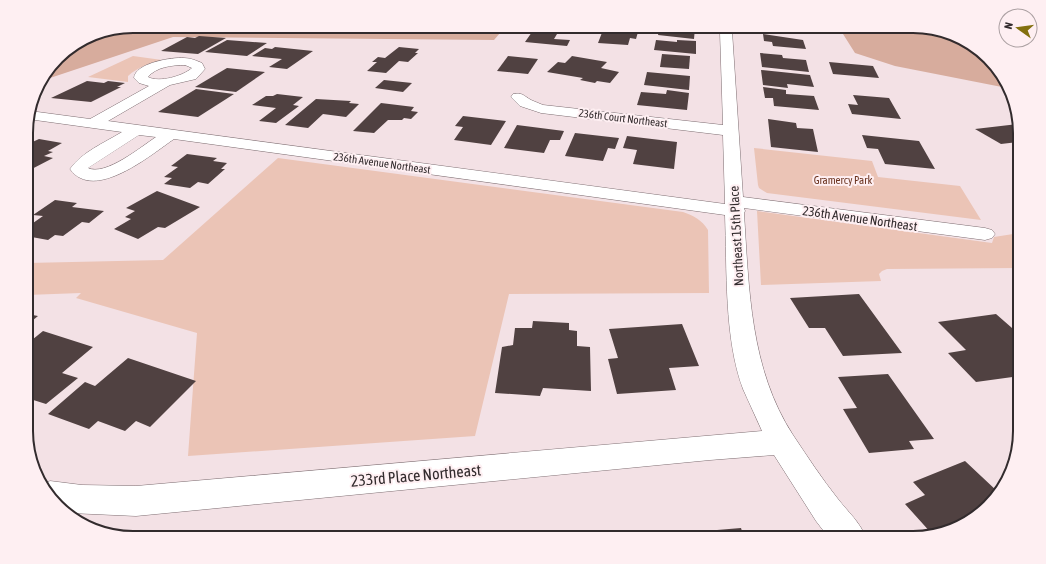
<svg xmlns="http://www.w3.org/2000/svg" width="1046" height="564" viewBox="0 0 1046 564" font-family="'Asap Condensed',sans-serif">
<style>
.green{fill:#ebc4b6}
.forest{fill:#d7ac9d}
.building{fill:#504141}
.lines{fill:none;stroke-linecap:round;stroke-linejoin:round}
.minor-casing{stroke:#7e6e72;stroke-width:1}
.minor{fill:#fff;fill-rule:evenodd}
.labels{text-anchor:middle;stroke-width:4;stroke-linejoin:round;paint-order:stroke}
.far-street-label{font-size:11px;fill:#322b2d;stroke:#feeff2}
.far-park-label{font-size:11px;fill:#69321e;stroke:#feeff2}
.street-label{font-size:13px;fill:#322b2d;stroke:#feeff2}
.near-street-label{font-size:16px;fill:#322b2d;stroke:#feeff2}
.rim{fill:none;stroke:#322b2d;stroke-width:2}
</style>
<rect width="100%" height="100%" fill="#f3e1e5"/>
<g class="green">
<path d="M133,56L162,60C150,63 138,67 128,76V82L88,77Z"/>
<polygon points="754,148 872,161 878,177 960,186 981,220 767,193 759,188 758,185"/>
<path d="M278,158L683,212C694,216 702,220 708,230L709,293L509,294L475,436L188,456L197,333L76,298L81,293L27,295V263L163,260Z"/>
<polygon points="757,211 992,243 994,237 1019,233 1020,268 887,269 882,271 879,274 881,281 761,285"/>
</g>
<g class="forest">
<polygon points="133,26 506,26 494,40 173,37 41,81 62,53 92,34"/>
<polygon points="832,26 913,26 961,37 1002,73 1007,88 895,66 855,53 843,34"/>
</g>
<g class="building">
<polygon points="543,26 571,26 570,29"/>
<polygon points="660,26 695,28 694,39 658,35"/>
<polygon points="759,26 788,26 788,32 774,31 774,34 759,32"/>
<polygon points="603,30 638,32 636,39 630,38 628,45 598,43"/>
<polygon points="532,32 557,34 554,39 570,40 567,46 525,42"/>
<polygon points="763,34 803,40 806,49 773,46 772,42 764,41"/>
<polygon points="199,36 226,38 198,54 161,51 187,37 195,38"/>
<polygon points="227,40 267,43 247,56 205,52"/>
<polygon points="656,40 677,42 677,40 696,41 696,54 654,50"/>
<polygon points="275,47 313,51 287,69 269,67 282,59 252,56 265,48 272,49"/>
<polygon points="399,47 419,49 415,53 418,53 408,62 399,61 386,73 367,71 377,62 372,62 378,57 385,58"/>
<polygon points="760,53 782,55 783,58 806,60 809,72 762,67"/>
<polygon points="662,54 690,56 689,69 660,67"/>
<polygon points="508,56 538,59 528,74 497,71"/>
<polygon points="572,56 607,62 601,68 619,72 610,83 597,81 595,83 580,80 583,78 547,72 558,62 565,63"/>
<polygon points="829,62 873,66 879,78 833,74"/>
<polygon points="227,68 265,72 236,92 195,87"/>
<polygon points="761,70 810,75 814,87 787,84 788,88 763,85"/>
<polygon points="647,72 690,76 689,90 644,85"/>
<polygon points="384,80 412,83 403,92 375,88"/>
<polygon points="87,81 104,83 108,81 125,83 117,87 121,87 91,102 51,98"/>
<polygon points="763,87 786,90 786,94 814,96 819,110 774,106 773,98 765,98"/>
<polygon points="196,89 234,94 198,117 158,112"/>
<polygon points="667,90 689,93 687,110 637,105 641,92 666,94"/>
<polygon points="277,94 303,97 293,105 299,106 276,123 259,121 276,108 252,105 266,96 273,96"/>
<polygon points="853,95 889,98 901,119 852,114 848,104 858,105"/>
<polygon points="316,99 351,101 349,103 359,104 346,117 323,114 308,128 285,125"/>
<polygon points="381,103 414,107 411,111 418,112 411,119 404,118 402,120 388,120 374,133 353,131"/>
<polygon points="463,116 506,121 491,145 454,140 463,127 455,126"/>
<polygon points="768,119 796,123 797,128 813,129 818,152 771,147"/>
<polygon points="1019,124 1019,142 1001,144 975,129"/>
<polygon points="517,125 564,131 560,140 550,140 544,153 504,148"/>
<polygon points="575,133 619,138 615,149 608,148 603,161 565,156"/>
<polygon points="862,135 919,141 935,169 885,164 878,149 867,148"/>
<polygon points="627,136 677,142 674,169 633,164 637,150 623,148"/>
<polygon points="39,139 62,143 48,151 53,152 44,156 53,158 26,172 26,145"/>
<polygon points="187,154 217,158 213,161 227,163 221,169 225,169 208,184 198,182 190,188 164,184 172,178 164,177 178,167 171,166"/>
<polygon points="157,191 200,207 165,228 158,227 138,239 114,229 131,219 125,217 135,211 126,208"/>
<polygon points="55,200 77,203 72,207 104,211 89,223 82,222 63,236 55,235 48,240 26,236 34,230 26,229 26,228 43,216 33,215"/>
<polygon points="859,294 902,353 843,356 825,328 809,328 790,298"/>
<polygon points="27,314 38,316 27,325"/>
<polygon points="996,314 1020,335 1020,350 1018,351 1020,352 1020,360 1012,361 1020,369 1020,376 976,382 948,353 966,350 938,322"/>
<polygon points="533,321 569,323 569,330 577,331 577,346 590,347 591,391 543,388 540,396 495,393 502,347 513,345 515,328 532,328"/>
<polygon points="682,324 699,366 669,368 676,390 617,394 608,359 618,358 609,329"/>
<polygon points="43,331 93,347 62,373 78,378 46,404 27,398 27,344"/>
<polygon points="128,358 196,381 150,427 136,421 125,431 98,421 89,429 48,414 85,382 95,386"/>
<polygon points="888,374 934,439 909,441 914,449 869,453 843,409 857,408 838,377"/>
<polygon points="965,461 998,492 972,520 932,534 905,504 925,495 913,482"/>
<polygon points="741,528 744,538 670,538 669,534"/>
</g>
<g class="lines">
<g class="minor-casing">
<path id="minor" d="M716,26H727L732,31L743,197L985,228L992,230L995,234L992,238L985,240L744,208L745,211L744,213C749,289 750,369 793,435C807,456 822,479 838,499C848,512 860,522 866,538H829L816,521L774,455L710,460L136,516L70,513L44,491L42,485L50,481L82,485L136,486L762,431C756,417 749,403 743,389C724,339 727,268 725,215L174,139C152,154 94,203 70,169C82,152 104,143 122,132L28,119L30,111L90,119L149,86L139,83L134,78C135,63 172,57 184,58C191,58 197,61 202,63L205,69L196,79L170,85L108,121L725,204L723,135L541,113L520,106L511,97L513,94C522,92 524,96 531,100C535,102 539,103 543,105L723,125L720,32ZM185,65L192,68C183,76 159,83 148,77C156,67 172,65 185,65ZM139,135L156,137C142,146 105,177 88,168Z"/>
</g>
<use href="#minor" class="minor"/>
</g>
<g class="labels">
<g class="far-street-label">
<text transform="translate(623 118) rotate(7)" y="4">236th Court Northeast</text>
<text transform="translate(382 163) rotate(8)" y="4">236th Avenue Northeast</text>
</g>
<g class="far-park-label">
<text x="843" y="184">Gramercy Park</text>
</g>
<g class="street-label">
<text transform="translate(860 218) rotate(8)" y="5">236th Avenue Northeast</text>
<text transform="translate(736 236) rotate(-93)" y="5">Northeast 15th Place</text>
</g>
<g class="near-street-label">
<text transform="translate(416 475) rotate(-5)" y="6">233rd Place Northeast</text>
</g>
</g>
<path d="M0 0H1046V564H0ZM133 33H913A100 100 0 0 1 1013 133V431A100 100 0 0 1 913 531H133A100 100 0 0 1 33 431V133A100 100 0 0 1 133 33Z" fill="#feeff2" fill-rule="evenodd"/>
<path class="rim" d="M133 33H913A100 100 0 0 1 1013 133V431A100 100 0 0 1 913 531H133A100 100 0 0 1 33 431V133A100 100 0 0 1 133 33Z"/>
<g transform="translate(1018 28) rotate(284)"><circle r="19" fill="#feeff2" stroke="#aca1a3"/>
<path d="M0-3L7 15L0 10L-7 15Z" fill="#83700f"/>
<text y="-6" font-size="11" font-weight="bold" text-anchor="middle" fill="#322b2d">N</text>
</g>
</svg>
